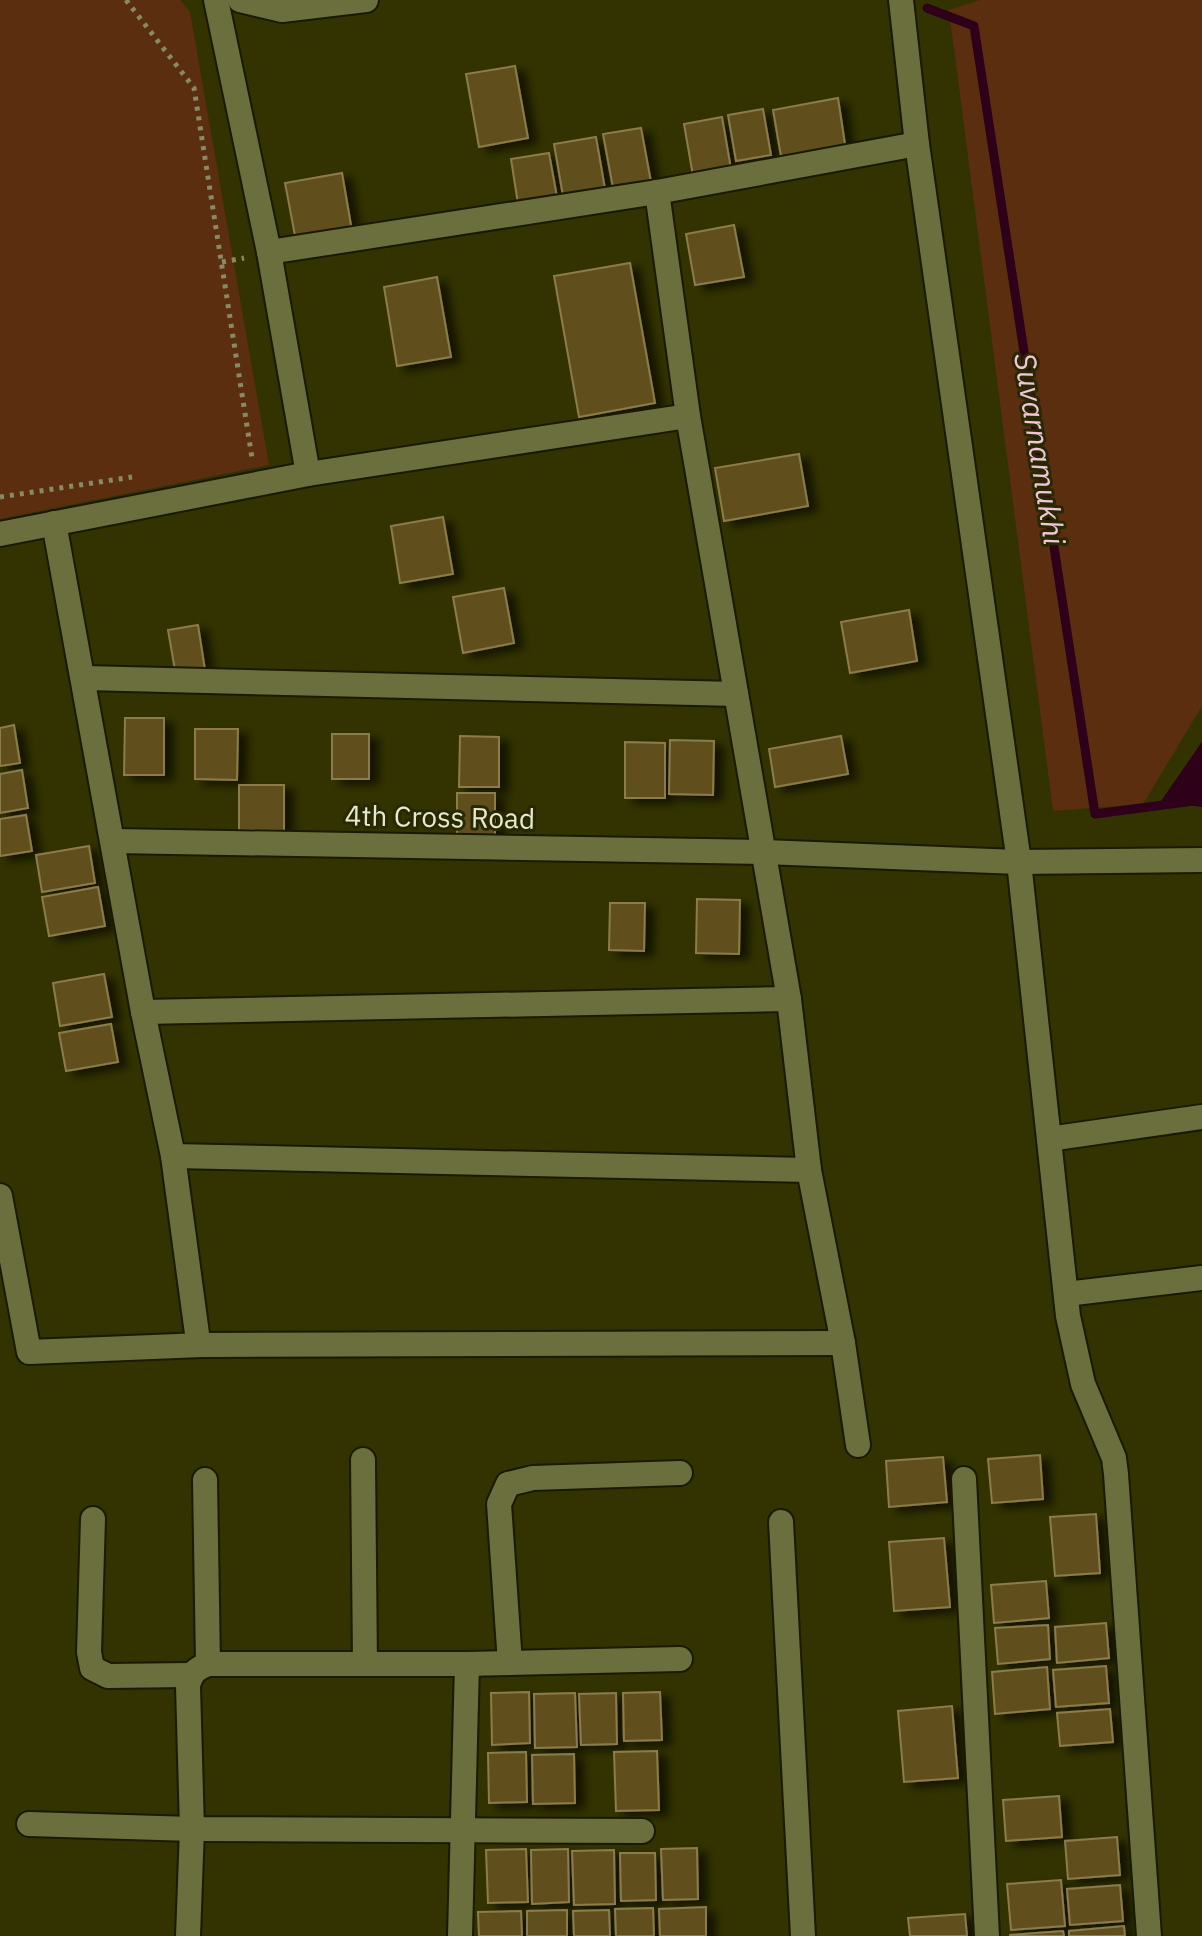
<svg xmlns="http://www.w3.org/2000/svg" width="1202" height="1936" viewBox="0 0 1202 1936" font-family="'IBM Plex Sans',sans-serif">
<style>
.green{fill:#5b2e10}
.water{fill:#2e0019}
.lines{fill:none;stroke-linecap:round;stroke-linejoin:round}
.stream{stroke:#2e0019;stroke-width:9}
.building{fill:#60501f;stroke:#8c7b4a;stroke-width:2;filter:url(#shadow)}
.minor-casing{stroke:#191a02;stroke-width:28}
.path{stroke:#888a63;stroke-width:5;stroke-dasharray:4 6;stroke-linecap:butt}
.minor{stroke:#6b6e3d;stroke-width:24}
.labels{text-anchor:middle;stroke-width:6;stroke-linejoin:round;paint-order:stroke}
.street-label{font-size:28px;fill:#e6e9ce;stroke:#282903}
.water-label{font-size:30px;font-style:italic;fill:#f2c5d8;stroke:#282903}
</style>
<defs>
<filter id="shadow"><feDropShadow dx="9" dy="5" stdDeviation="4" flood-color="#0009"/></filter>
</defs>
<rect width="100%" height="100%" fill="#323300"/>
<g class="green">
<polygon points="0,0 180,0 190,12 269,465 0,519"/>
<polygon points="980,0 1202,0 1202,706 1143,804 1053,811 949,10"/>
</g>
<polygon class="water" points="1202,741 1202,807 1161,801 1197,749"/>
<g class="lines">
<polyline class="stream" points="927,8 974,26 1095,814 1202,800"/>
</g>
<g class="building">
<polygon points="515,66 528,138 479,147 466,74"/>
<polygon points="838,98 846,151 782,162 773,110"/>
<polygon points="763,109 771,155 736,161 728,115"/>
<polygon points="722,117 731,169 693,176 684,124"/>
<polygon points="641,128 651,182 613,188 603,134"/>
<polygon points="596,137 605,189 563,196 554,144"/>
<polygon points="549,153 557,197 518,204 511,159"/>
<polygon points="342,173 352,231 296,241 285,183"/>
<polygon points="734,225 744,277 695,285 686,234"/>
<polygon points="630,263 655,403 579,417 554,276"/>
<polygon points="437,277 451,357 397,366 384,287"/>
<polygon points="799,454 808,506 724,521 715,468"/>
<polygon points="443,517 453,574 400,583 391,526"/>
<polygon points="504,588 514,643 463,653 453,597"/>
<polygon points="909,610 917,661 850,673 841,622"/>
<polygon points="198,625 205,670 176,676 168,630"/>
<polygon points="125,718 164,718 164,775 124,775"/>
<polygon points="14,725 20,763 0,766 0,728"/>
<polygon points="195,729 238,729 237,780 195,779"/>
<rect x="332" y="734" width="37" height="45"/>
<polygon points="460,736 499,737 499,787 459,787"/>
<polygon points="841,736 848,774 775,787 769,749"/>
<polygon points="670,740 714,741 713,795 669,794"/>
<polygon points="625,742 665,743 665,798 625,798"/>
<polygon points="22,770 28,808 0,813 0,774"/>
<polygon points="239,785 284,785 284,831 239,830"/>
<rect x="457" y="793" width="38" height="47"/>
<polygon points="26,815 32,851 0,856 0,819"/>
<polygon points="89,846 95,883 42,892 36,855"/>
<polygon points="98,887 105,926 49,936 42,897"/>
<polygon points="697,899 740,900 739,954 696,953"/>
<polygon points="610,903 645,903 644,951 609,950"/>
<polygon points="104,974 112,1017 60,1026 53,983"/>
<polygon points="111,1024 118,1062 66,1071 59,1033"/>
<polygon points="1040,1455 1043,1499 992,1503 988,1459"/>
<polygon points="943,1457 947,1502 889,1507 886,1461"/>
<polygon points="1096,1514 1100,1573 1055,1576 1050,1517"/>
<polygon points="944,1538 950,1607 894,1611 889,1542"/>
<polygon points="1046,1581 1049,1618 994,1623 991,1585"/>
<polygon points="1106,1623 1109,1658 1057,1663 1055,1627"/>
<polygon points="1048,1625 1050,1659 998,1664 995,1628"/>
<polygon points="1106,1666 1109,1703 1056,1707 1053,1670"/>
<polygon points="1047,1667 1050,1709 995,1714 992,1672"/>
<polygon points="529,1692 530,1743 492,1745 491,1693"/>
<polygon points="660,1692 662,1740 624,1741 623,1693"/>
<polygon points="575,1693 577,1747 535,1748 534,1694"/>
<polygon points="616,1693 617,1744 581,1745 579,1694"/>
<polygon points="952,1706 958,1778 904,1782 898,1711"/>
<polygon points="1110,1709 1113,1742 1060,1746 1057,1713"/>
<polygon points="657,1751 659,1810 616,1811 614,1752"/>
<polygon points="526,1752 527,1802 489,1803 488,1753"/>
<polygon points="574,1754 575,1803 533,1804 532,1755"/>
<polygon points="1059,1796 1062,1837 1006,1841 1003,1800"/>
<polygon points="1117,1837 1120,1875 1068,1879 1065,1841"/>
<polygon points="697,1848 698,1899 663,1900 661,1849"/>
<polygon points="526,1849 528,1902 488,1903 486,1850"/>
<polygon points="568,1849 569,1902 532,1904 531,1850"/>
<polygon points="614,1850 615,1904 574,1905 572,1851"/>
<polygon points="620,1853 655,1853 656,1900 621,1901"/>
<polygon points="1061,1880 1065,1926 1011,1930 1007,1884"/>
<polygon points="1120,1885 1123,1921 1070,1925 1067,1889"/>
<polygon points="706,1907 706,1936 660,1936 659,1909"/>
<polygon points="653,1908 654,1936 616,1936 615,1909"/>
<polygon points="567,1910 567,1936 527,1936 527,1911"/>
<polygon points="609,1910 610,1936 574,1936 573,1911"/>
<polygon points="521,1911 522,1936 479,1936 478,1912"/>
<polygon points="965,1914 967,1936 910,1936 908,1918"/>
<polygon points="1124,1926 1125,1936 1069,1936 1069,1931"/>
<polygon points="1063,1931 1064,1936 1010,1936 1010,1935"/>
</g>
<g class="lines">
<g class="minor-casing">
<g id="minor">
<polyline points="240,0 282,10 366,0"/>
<polyline points="901,0 917,144 1019,862 1068,1316 1083,1384 1114,1458 1116,1474 1149,1936"/>
<polyline points="657,192 688,416 789,999 809,1170 843,1343 858,1445"/>
<polyline points="269,252 657,192 917,144"/>
<polyline points="308,474 688,416"/>
<polyline points="54,523 143,1012 173,1156 198,1341 202,1345"/>
<polyline points="0,534 308,474 269,252 216,0"/>
<polyline points="85,678 736,694"/>
<polyline points="114,841 764,852 1019,862 1202,860"/>
<polyline points="143,1012 789,999"/>
<polyline points="1049,1139 1202,1117"/>
<polyline points="173,1156 809,1170"/>
<polyline points="0,1196 29,1352 202,1345 843,1343"/>
<polyline points="1066,1294 1202,1278"/>
<polyline points="363,1460 365,1664"/>
<polyline points="964,1479 987,1936"/>
<polyline points="205,1480 208,1664"/>
<polyline points="93,1519 89,1652 92,1668 108,1676 191,1675"/>
<polyline points="781,1522 803,1936"/>
<polyline points="510,1663 499,1504 508,1484 533,1478 680,1473"/>
<polyline points="29,1824 192,1829 642,1831"/>
<path d="M188,1936L192,1829L188,1686C191,1673 196,1669 208,1664H467L680,1659"/>
<polyline points="460,1936 467,1664"/>
</g>
</g>
<g class="path">
<polyline points="126,0 194,88 252,458"/>
<polyline points="222,262 244,258"/>
<polyline points="0,497 132,477"/>
</g>
<use href="#minor" class="minor"/>
</g>
<g class="labels">
<g class="street-label">
<text transform="translate(440 817) rotate(1)" y="10">4th Cross Road</text>
</g>
<g class="water-label">
<text transform="translate(1039 449) rotate(81)" y="10">Suvarnamukhi</text>
</g>
</g>
</svg>
